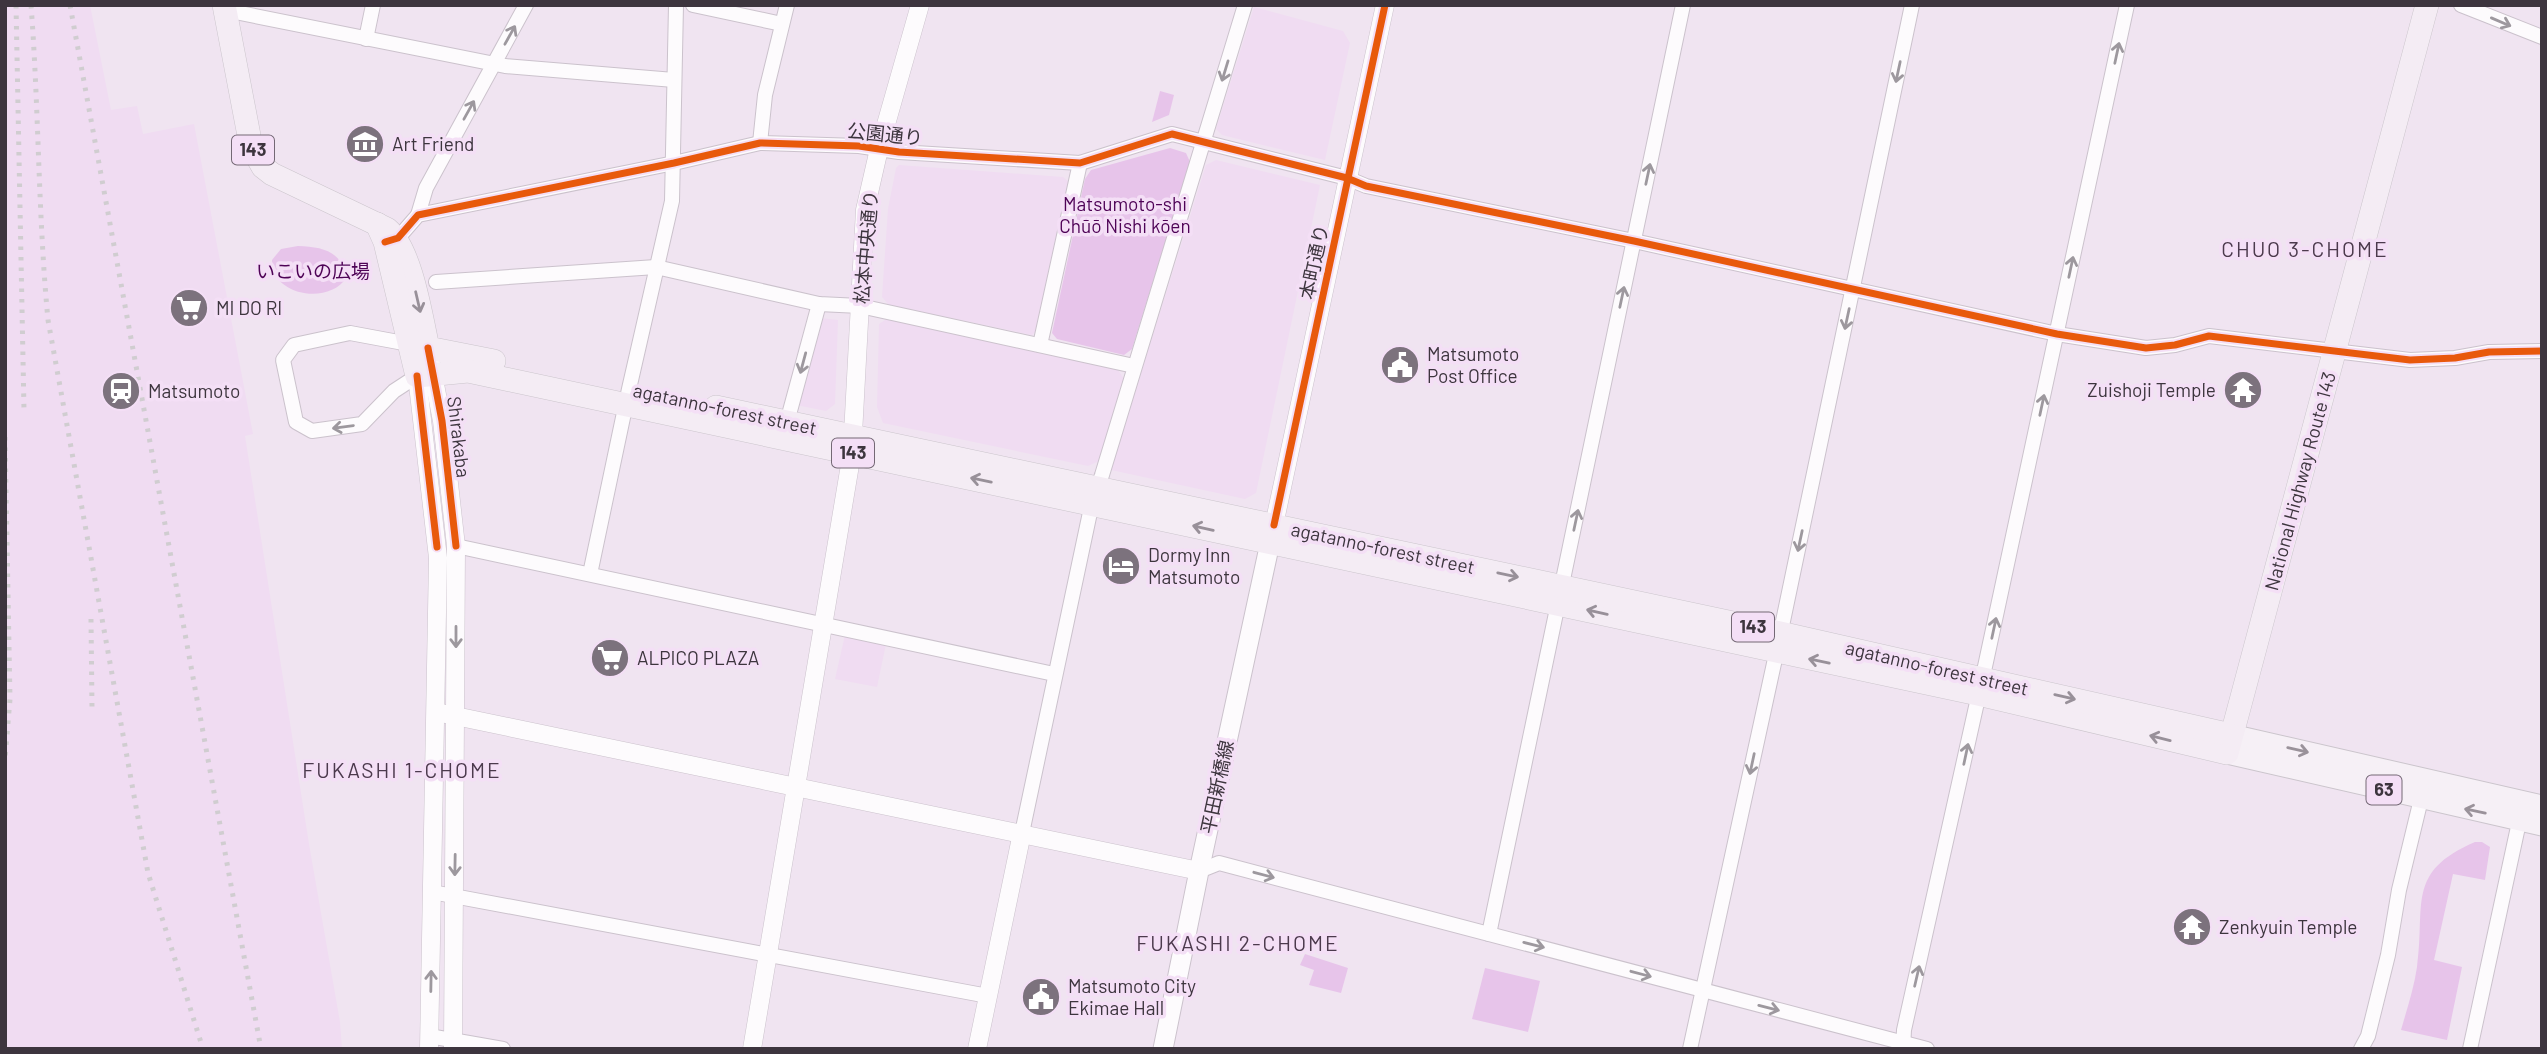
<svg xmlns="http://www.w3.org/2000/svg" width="2547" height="1054" viewBox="0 0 2547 1054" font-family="Barlow,'Noto Sans JP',sans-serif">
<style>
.built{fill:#f0dcf2}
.green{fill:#e7c4ea}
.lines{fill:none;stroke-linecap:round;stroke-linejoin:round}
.minor-casing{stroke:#cbc2cc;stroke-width:16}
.tertiary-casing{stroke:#cbc2cc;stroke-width:19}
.secondary-casing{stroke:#cbc2cc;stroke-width:21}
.primary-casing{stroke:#cbc5cc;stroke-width:23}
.trunk-casing{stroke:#cbc5cc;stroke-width:24}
.minor{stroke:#fdfbfd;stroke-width:14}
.tertiary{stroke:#fdfbfd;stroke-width:18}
.secondary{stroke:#fdfbfd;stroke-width:19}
.primary{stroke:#f6f0f6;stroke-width:21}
.trunk{stroke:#f4ecf4;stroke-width:23}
.rail{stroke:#d0cdd0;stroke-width:5;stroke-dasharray:3.5 7;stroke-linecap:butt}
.cycleway-casing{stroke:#f4dff6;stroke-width:11}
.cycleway{stroke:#e8590c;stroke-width:7}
.oneway{stroke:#9d989e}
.oneway2{stroke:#989099}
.oneway3{stroke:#9a929a}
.labels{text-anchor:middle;stroke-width:7;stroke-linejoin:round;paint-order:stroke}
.shield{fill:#f4dff6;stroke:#746875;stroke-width:2}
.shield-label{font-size:18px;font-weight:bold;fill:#3d353e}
.street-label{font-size:19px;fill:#3d353e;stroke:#f4dff6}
.poi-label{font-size:19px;fill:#3d353e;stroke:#f4dff6;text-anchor:start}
.park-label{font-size:19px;fill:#4e0356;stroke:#f4dff6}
.neighbourhood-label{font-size:21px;letter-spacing:2px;fill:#4c3a4d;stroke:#f4dff6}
</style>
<rect width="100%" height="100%" fill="#f0e4f1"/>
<g class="built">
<polygon points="5,5 90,5 111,110 137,106 143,134 194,124 253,434 245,436 309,844 340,1022 342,1049 5,1049"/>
<polygon points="1254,7 1343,31 1350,43 1325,160 1222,135 1216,129"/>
<polygon points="1216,160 1320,185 1256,493 1245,499 1111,470 1206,165"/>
<polygon points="899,165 1063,177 1069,182 1038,329 1032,335 889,305 882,297 888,209 896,168"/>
<polygon points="820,318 838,320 835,404 826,411 796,405"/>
<polygon points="888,318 1118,370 1124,379 1099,461 1088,466 883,423 877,407 879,324"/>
<polygon points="845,635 886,644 877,687 835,679"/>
</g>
<g class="green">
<polygon points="1160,91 1174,95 1169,115 1152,122"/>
<polygon points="1170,148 1186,153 1190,162 1132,349 1124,355 1057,339 1052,333 1085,179 1091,170"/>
<path d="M298,246C323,247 342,251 346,278C329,305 271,296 272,260L281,249Z"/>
<path d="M2475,842H2482L2490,847L2485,880L2453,874L2434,960L2462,967L2447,1040L2401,1030C2407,1009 2414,988 2417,967C2426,905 2405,872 2475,842Z"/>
<polygon points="1305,954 1348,968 1341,993 1309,985 1314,970 1300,965"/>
<polygon points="1485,968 1540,981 1528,1032 1472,1019"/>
</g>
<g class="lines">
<g class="minor-casing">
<g id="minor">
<polyline points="693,5 782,24"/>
<polyline points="2461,5 2542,37"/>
<polyline points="225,10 505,66 674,80"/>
<polyline points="366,39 373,5"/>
<polyline points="760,143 765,95 787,5"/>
<polyline points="418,215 426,188 526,5"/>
<polyline points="390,240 398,238 418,215 674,163 760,143 859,146 899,152 1080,163 1172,134 1347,178 1366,186 1634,241 2057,334 2146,348 2175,345 2209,336 2410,360 2455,358 2489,352 2542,351"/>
<polyline points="436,282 656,267 819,304 860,306 1134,366"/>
<polyline points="409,344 350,333 294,345 283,360 296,422 312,431 362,424 394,391 417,376"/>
<polyline points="1040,345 1080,163"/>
<polyline points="787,422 819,304"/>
<polyline points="456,546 1054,674"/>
<polyline points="590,574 629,389 672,201 676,5"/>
<polyline points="1022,833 1092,503 1102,475 1245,5"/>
<polyline points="1199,871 1219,863 1927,1049"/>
<polyline points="432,892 988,996"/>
<polyline points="1489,934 1683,5"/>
<polyline points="429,1036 503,1049"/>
<polyline points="1690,1049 1778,645 1912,5"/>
<polyline points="1903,1049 1904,1030 1986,662 2127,5"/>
<polyline points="2361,1049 2368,1036 2388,955 2399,890 2423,791"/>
<polyline points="2470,1049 2521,813"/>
</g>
</g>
<g class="tertiary-casing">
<g id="tertiary">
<polyline points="428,348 442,421 456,546 453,1049"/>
<polyline points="417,376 438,558 429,1049"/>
<polyline points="1274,525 1385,5"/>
<polyline points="436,712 1199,871"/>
<polyline points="752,1049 852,453 865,210 879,149 920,5"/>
<polyline points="977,1049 1022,833"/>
</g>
</g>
<g class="secondary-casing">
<polyline id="secondary" points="1163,1049 1199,871 1273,529"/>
</g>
<g class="primary-casing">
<g id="primary">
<polyline points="2231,735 2542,806"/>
<polyline points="2227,753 2542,825"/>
</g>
</g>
<g class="trunk-casing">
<g id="trunk">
<path d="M224,5L251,146L263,167L272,174L387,229C411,249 421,316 428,348L494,361"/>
<polyline points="377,224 385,242 417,376 468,371 1978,694 2227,753 2427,5"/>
<polyline points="716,407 1780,633 2231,735"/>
</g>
</g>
<use href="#minor" class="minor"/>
<use href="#tertiary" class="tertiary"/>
<use href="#secondary" class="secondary"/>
<use href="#primary" class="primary"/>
<use href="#trunk" class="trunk"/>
<g class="rail">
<polyline points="16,5 24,410"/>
<path d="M31,5C39,110 38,215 48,320L148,873L203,1049"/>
<polyline points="70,5 261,1049"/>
<polyline points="5,437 10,699 5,759"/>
<polyline points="91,619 92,708"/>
</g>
<g class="cycleway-casing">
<g id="cycleway">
<polyline points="385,242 398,238 418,215 674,163 760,143 859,146 899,152 1080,163 1172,134 1347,178 1366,186 1634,241 2057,334 2146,348 2175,345 2209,336 2410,360 2455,358 2489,352 2542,351"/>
<polyline points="428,348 442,421 456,546"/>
<polyline points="417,376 437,547"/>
<polyline points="1274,525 1385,5"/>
</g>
</g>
<use href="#cycleway" class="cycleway"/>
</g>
<defs><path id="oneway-shaft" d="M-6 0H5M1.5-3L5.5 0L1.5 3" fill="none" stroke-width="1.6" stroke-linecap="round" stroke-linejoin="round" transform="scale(1.75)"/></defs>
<g class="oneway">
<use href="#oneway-shaft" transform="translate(2501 22) rotate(23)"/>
<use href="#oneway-shaft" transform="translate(510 35) rotate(-61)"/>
<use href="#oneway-shaft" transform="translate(2117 53) rotate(-78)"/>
<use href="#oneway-shaft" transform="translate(1225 71) rotate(107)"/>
<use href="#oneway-shaft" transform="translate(1898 72) rotate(102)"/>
<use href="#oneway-shaft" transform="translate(469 110) rotate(-61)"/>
<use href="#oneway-shaft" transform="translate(1648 174) rotate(-78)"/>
<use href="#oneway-shaft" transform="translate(2071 267) rotate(-78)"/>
<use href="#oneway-shaft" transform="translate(1622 297) rotate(-78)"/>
<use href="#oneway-shaft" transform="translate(1847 319) rotate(102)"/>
<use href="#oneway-shaft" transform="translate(803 363) rotate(105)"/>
<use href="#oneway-shaft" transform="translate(2042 405) rotate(-78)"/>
<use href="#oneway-shaft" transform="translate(343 427) rotate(172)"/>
<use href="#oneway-shaft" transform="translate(1576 520) rotate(-78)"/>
<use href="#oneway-shaft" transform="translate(1800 541) rotate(102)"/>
<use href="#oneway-shaft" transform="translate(1994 628) rotate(-78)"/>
<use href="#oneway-shaft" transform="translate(456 637) rotate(90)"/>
<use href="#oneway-shaft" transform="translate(1966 754) rotate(-78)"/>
<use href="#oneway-shaft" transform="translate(1752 764) rotate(102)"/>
<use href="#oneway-shaft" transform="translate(455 865) rotate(91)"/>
<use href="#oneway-shaft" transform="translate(1264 875) rotate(15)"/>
<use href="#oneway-shaft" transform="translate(1534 945) rotate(14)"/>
<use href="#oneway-shaft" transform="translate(1641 974) rotate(15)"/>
<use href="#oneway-shaft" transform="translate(1917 976) rotate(-77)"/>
<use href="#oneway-shaft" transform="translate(431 981) rotate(-89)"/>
<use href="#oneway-shaft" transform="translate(1769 1008) rotate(14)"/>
</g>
<g class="oneway2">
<use href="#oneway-shaft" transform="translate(418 302) rotate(77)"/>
<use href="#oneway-shaft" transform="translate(981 480) rotate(-168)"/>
<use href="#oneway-shaft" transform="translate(1203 528) rotate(-167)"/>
<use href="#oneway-shaft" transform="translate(1508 575) rotate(12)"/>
<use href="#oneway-shaft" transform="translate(1597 612) rotate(-167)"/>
<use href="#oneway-shaft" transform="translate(1819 661) rotate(-168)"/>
<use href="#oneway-shaft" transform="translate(2065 697) rotate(13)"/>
<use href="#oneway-shaft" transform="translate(2160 738) rotate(-166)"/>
</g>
<g class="oneway3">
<use href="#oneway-shaft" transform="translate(2298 750) rotate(13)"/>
<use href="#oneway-shaft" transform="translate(2475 811) rotate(-168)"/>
</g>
<defs>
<g id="museum-disc" transform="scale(2.0125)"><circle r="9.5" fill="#7c727d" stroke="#f4dff6"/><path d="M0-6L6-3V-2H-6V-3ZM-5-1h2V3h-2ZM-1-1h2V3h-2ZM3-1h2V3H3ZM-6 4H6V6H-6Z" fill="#fff"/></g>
<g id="supermarket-disc" transform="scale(2.0125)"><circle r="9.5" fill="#7c727d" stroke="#f4dff6"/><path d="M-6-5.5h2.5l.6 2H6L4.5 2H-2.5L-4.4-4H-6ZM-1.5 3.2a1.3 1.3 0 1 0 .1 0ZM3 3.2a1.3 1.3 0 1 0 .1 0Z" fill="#fff"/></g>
<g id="civic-disc" transform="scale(2.0125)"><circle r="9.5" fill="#7c727d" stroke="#f4dff6"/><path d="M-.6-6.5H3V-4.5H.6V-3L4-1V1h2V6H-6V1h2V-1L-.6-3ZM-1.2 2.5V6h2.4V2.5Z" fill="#fff"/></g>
<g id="temple-disc" transform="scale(2.0125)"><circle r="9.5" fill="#7c727d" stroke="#f4dff6"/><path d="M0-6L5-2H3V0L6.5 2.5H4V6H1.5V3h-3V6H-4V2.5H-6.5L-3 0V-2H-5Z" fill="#fff"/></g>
<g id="station-disc" transform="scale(2.0125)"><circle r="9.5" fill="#7c727d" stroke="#f4dff6"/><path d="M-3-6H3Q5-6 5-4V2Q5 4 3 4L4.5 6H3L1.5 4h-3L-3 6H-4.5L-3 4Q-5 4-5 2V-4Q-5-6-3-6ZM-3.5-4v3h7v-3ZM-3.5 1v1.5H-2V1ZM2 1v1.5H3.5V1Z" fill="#fff"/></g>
<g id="hotel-disc" transform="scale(2.0125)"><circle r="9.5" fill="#7c727d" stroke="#f4dff6"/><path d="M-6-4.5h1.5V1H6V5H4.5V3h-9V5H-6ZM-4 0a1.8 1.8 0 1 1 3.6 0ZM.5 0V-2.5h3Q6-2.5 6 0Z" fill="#fff"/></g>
</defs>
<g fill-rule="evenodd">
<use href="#museum-disc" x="365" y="144"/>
<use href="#supermarket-disc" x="189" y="308"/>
<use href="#civic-disc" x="1400" y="365"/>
<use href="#temple-disc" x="2243" y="390"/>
<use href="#station-disc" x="121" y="391"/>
<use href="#hotel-disc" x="1121" y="566"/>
<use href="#supermarket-disc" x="610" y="658"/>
<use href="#temple-disc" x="2192" y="927"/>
<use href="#civic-disc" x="1041" y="997"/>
</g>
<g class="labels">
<g class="shield">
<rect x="232" y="135.5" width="42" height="29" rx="5"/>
<rect x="832" y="438.5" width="42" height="29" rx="5"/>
<rect x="1732" y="612.5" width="42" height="29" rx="5"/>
<rect x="2366.5" y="775.5" width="35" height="29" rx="5"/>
</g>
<g class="shield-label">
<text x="253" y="156">143</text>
<text x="853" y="459">143</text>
<text x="1753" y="633">143</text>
<text x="2384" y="796">63</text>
</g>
<g class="street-label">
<text transform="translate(885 134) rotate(6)" y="7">公園通り</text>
<text transform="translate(866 247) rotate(-85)" y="7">松本中央通り</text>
<text transform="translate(1314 262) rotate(-78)" y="7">本町通り</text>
<text transform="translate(725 409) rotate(12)" y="7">agatanno-forest street</text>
<text transform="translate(459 437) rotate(83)" y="7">Shirakaba</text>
<text transform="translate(2300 481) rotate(-75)" y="7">National Highway Route 143</text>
<text transform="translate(1383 548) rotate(12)" y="7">agatanno-forest street</text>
<text transform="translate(1937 668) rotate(13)" y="7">agatanno-forest street</text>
<text transform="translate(1217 787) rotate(-78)" y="7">平田新橋線</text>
</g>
<g class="poi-label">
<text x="392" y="151">Art Friend</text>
<text x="216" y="315">MI DO RI</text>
<text x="1427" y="361">Matsumoto<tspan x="1427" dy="22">Post Office</tspan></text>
<text x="2216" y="397" text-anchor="end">Zuishoji Temple</text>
<text x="148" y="398">Matsumoto</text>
<text x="1148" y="562">Dormy Inn<tspan x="1148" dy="22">Matsumoto</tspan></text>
<text x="637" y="665">ALPICO PLAZA</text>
<text x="2219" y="934">Zenkyuin Temple</text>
<text x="1068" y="993">Matsumoto City<tspan x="1068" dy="22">Ekimae Hall</tspan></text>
</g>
<g class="park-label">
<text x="1125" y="211">Matsumoto-shi<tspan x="1125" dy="22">Chūō Nishi kōen</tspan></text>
<text x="313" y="278">いこいの広場</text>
</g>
<g class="neighbourhood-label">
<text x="2305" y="257">CHUO 3-CHOME</text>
<text x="402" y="778">FUKASHI 1-CHOME</text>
<text x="1238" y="951">FUKASHI 2-CHOME</text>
</g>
</g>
<rect width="2547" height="1054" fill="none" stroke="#3d353e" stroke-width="14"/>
</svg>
